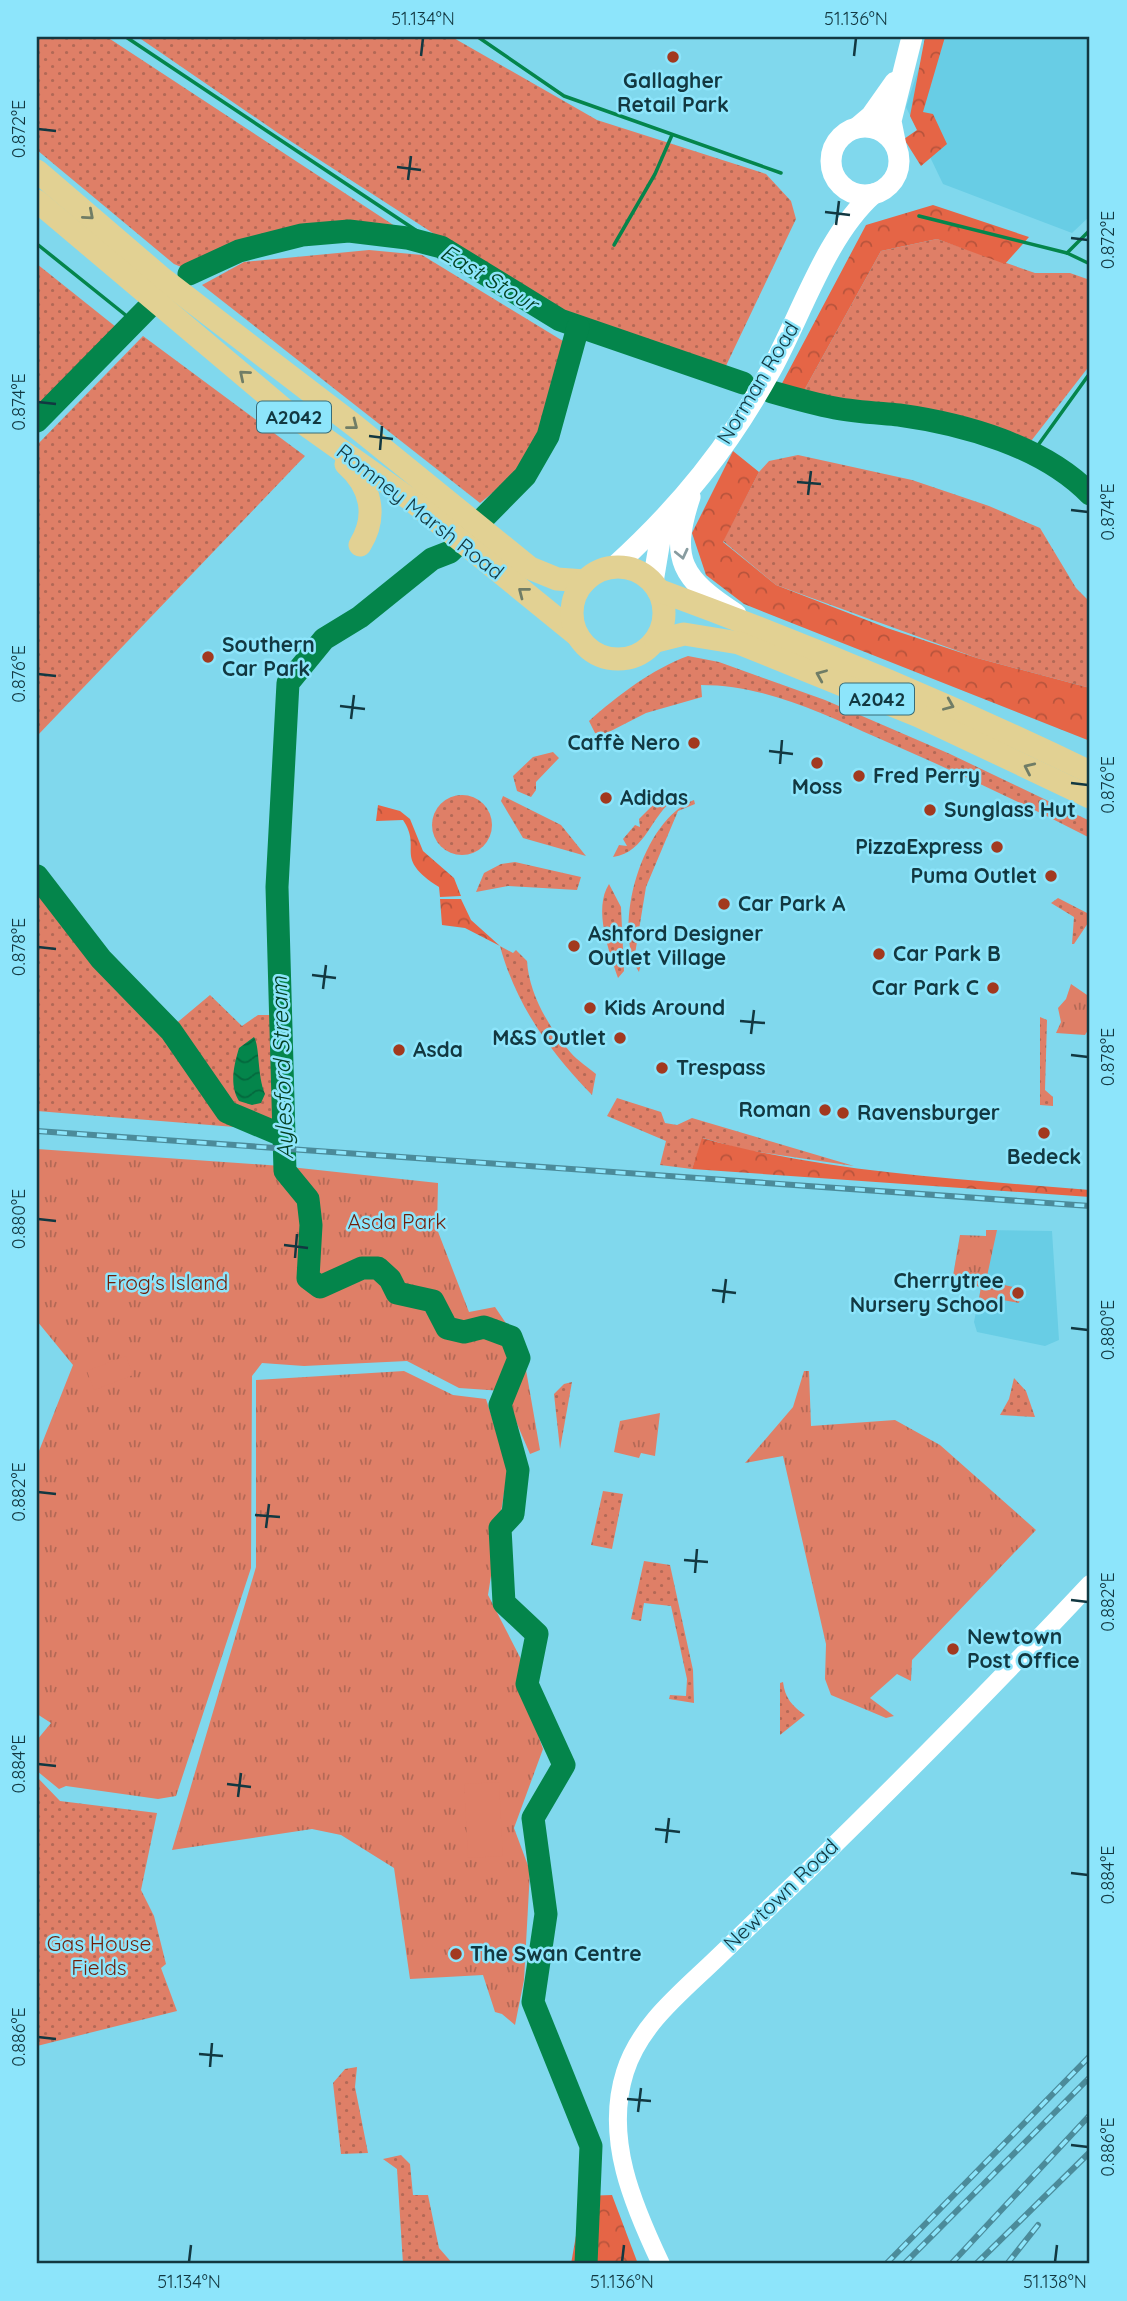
<svg xmlns="http://www.w3.org/2000/svg" width="1127" height="2301" viewBox="0 0 1127 2301" font-family="Quicksand,sans-serif">
<style>
.built{fill:#68cde5}
.grass{fill:url(#grass-dots)}
.forest{fill:url(#forest-crowns)}
.park{fill:url(#park-tufts)}
.pitch{fill:#df7f67}
.water{fill:url(#water-waves)}
.lines{fill:none;stroke-linecap:round;stroke-linejoin:round}
.stream{stroke:#04854b;stroke-width:3.5}
.river{stroke:#04854b;stroke-width:23}
.tertiary{stroke:#fff;stroke-width:18}
.secondary{stroke:#fff;stroke-width:21}
.primary{stroke:#e2d193;stroke-width:23}
.rail-casing{stroke:#4b8b9a;stroke-width:6}
.rail{stroke:#8de5fb;stroke-width:3.5;stroke-dasharray:10;stroke-linecap:butt}
.oneway{stroke:#707d66}
.oneway2{stroke:#889ca0}
.ticks{fill:none;stroke:#123841;stroke-width:2.5}
.poi-dot{fill:#a2391f;stroke:#8de5fb;stroke-width:2.5}
.labels{text-anchor:middle;stroke-width:5;stroke-linejoin:round;paint-order:stroke}
.shield{fill:#8de5fb;stroke:#376c79;stroke-width:2}
.shield-label{font-size:19px;font-weight:bold;fill:#123841}
.poi-label{font-size:21px;font-weight:bold;fill:#123841;stroke:#8de5fb;text-anchor:start}
.street-label{font-size:21px;fill:#123841;stroke:#8de5fb}
.park-label{font-size:21px;fill:#701f09;stroke:#8de5fb}
.water-label{font-size:23px;font-style:italic;fill:#054123;stroke:#8de5fb}
.neatline{fill:none;stroke:#123841;stroke-width:2.5}
.ticks-label{font-size:18px;text-anchor:middle;fill:#123841}
</style>
<defs>
<pattern id="grass-dots" width="8" height="8" patternUnits="userSpaceOnUse" patternTransform="scale(1.75)"><rect width="8" height="8" fill="#df7f67"/><path d="M2 2h.1M6 6h.1" fill="none" stroke="#b36956" stroke-width="1.8" stroke-linecap="round"/></pattern>
<pattern id="forest-crowns" width="20" height="18" patternUnits="userSpaceOnUse" patternTransform="scale(1.75)"><rect width="20" height="18" fill="#e56546"/><path d="M2 6a3 3 0 1 1 6 0M12 15a3 3 0 1 1 6 0" fill="none" stroke="#b8543c"/></pattern>
<pattern id="park-tufts" width="24" height="20" patternUnits="userSpaceOnUse" patternTransform="scale(1.75)"><rect width="24" height="20" fill="#df7f67"/><path d="M3 7l-1-3M5 7V3M7 7l1-3M15 17l-1-3M17 17v-4M19 17l1-3" fill="none" stroke="#b36956"/></pattern>
<pattern id="water-waves" width="16" height="10" patternUnits="userSpaceOnUse" patternTransform="scale(1.75)"><rect width="16" height="10" fill="#04854b"/><path d="M0 5q4-4 8 0t8 0" fill="none" stroke="#04683d"/></pattern>
</defs>
<rect width="100%" height="100%" fill="#80d8ed"/>
<g class="built">
<polygon points="929,37 1090,37 1090,216 1072,233 943,184 906,107"/>
<polygon points="986,1230 1052,1231 1059,1340 1045,1346 977,1332 974,1322 981,1287 952,1282 960,1235 986,1236"/>
</g>
<g class="grass">
<polygon points="37,37 107,37 404,232 330,227 261,239 186,269 174,264 37,150"/>
<polygon points="138,37 452,37 597,120 766,174 791,201 796,219 724,370 586,324 524,292 278,133"/>
<polygon points="937,239 1035,273 1070,273 1090,280 1090,365 1028,445 915,408 801,396 881,251"/>
<polygon points="369,250 422,255 563,341 539,433 516,474 480,503 202,285 244,262"/>
<polygon points="37,264 116,327 37,413"/>
<polygon points="143,336 305,456 37,736 37,445"/>
<polygon points="798,455 912,480 989,506 1040,528 1076,588 1090,602 1090,688 977,658 776,585 723,541 759,472 769,461"/>
<path d="M688,656L719,662L825,700L950,754L1090,821V838C1020,802 950,769 878,738C821,713 765,685 701,685L702,697L646,713L603,735L595,733L589,721C617,696 652,669 688,656Z"/>
<polygon points="553,752 559,758 536,782 536,790 531,797 517,791 513,776 533,757"/>
<path d="M673,792L676,798C650,815 647,852 613,857L619,845L627,846L623,839L635,825L640,827L639,819L656,802Z"/>
<circle cx="462" cy="825" r="30"/>
<polygon points="503,796 561,825 586,856 523,838 501,801"/>
<path d="M694,800L695,804L678,811L646,887L635,954L641,963L639,972C611,926 643,819 694,800Z"/>
<polygon points="37,862 95,945 173,1026 210,995 242,1026 258,1015 273,1015 275,1118 259,1129 37,1111"/>
<polygon points="515,862 581,877 577,890 508,886 476,892 484,873 501,864"/>
<path d="M609,884L621,907L624,971L618,978C609,951 593,909 609,884Z"/>
<polygon points="1058,898 1089,914 1090,920 1074,944 1072,944 1074,917 1051,903"/>
<path d="M500,946L513,953L516,950L527,961C529,994 549,1028 571,1053C578,1061 588,1067 596,1074L592,1095C550,1052 516,1005 500,946Z"/>
<polygon points="1040,1017 1047,1020 1045,1090 1053,1097 1053,1106 1040,1105"/>
<polygon points="617,1098 661,1112 665,1123 677,1125 692,1118 854,1166 745,1150 703,1138 692,1169 660,1165 666,1141 607,1116"/>
<polygon points="1014,1378 1026,1391 1035,1417 1000,1415 1009,1399"/>
<polygon points="572,1382 560,1449 554,1394 564,1384"/>
<polygon points="603,1491 623,1494 612,1549 591,1545"/>
<polygon points="644,1561 670,1565 693,1670 694,1703 669,1699 670,1695 686,1696 687,1679 671,1606 644,1603 641,1621 631,1619"/>
<path d="M783,1682C785,1698 792,1706 805,1715L780,1735V1683Z"/>
<polygon points="37,1777 60,1801 157,1813 141,1890 154,1916 166,1964 161,1968 177,2011 37,2046"/>
<polygon points="357,2067 355,2087 368,2153 341,2154 333,2083 345,2069"/>
<polygon points="401,2155 410,2164 413,2195 428,2195 439,2248 453,2264 403,2264 397,2169 383,2159"/>
</g>
<g class="forest">
<polygon points="925,37 945,37 923,112 933,114 947,144 921,166 904,139 917,130 910,116"/>
<polygon points="933,205 1029,237 1005,264 937,239 881,251 801,396 779,389 866,225"/>
<polygon points="733,451 759,472 723,542 776,585 887,628 977,658 1090,688 1090,741 744,604 706,575 692,533"/>
<path d="M378,805L400,811L410,819L423,851L454,878L461,896L440,897L439,887C392,857 423,850 403,820L376,821Z"/>
<polygon points="440,899 461,899 471,920 500,946 465,928 442,925"/>
<path d="M702,1138C827,1173 961,1179 1090,1190V1197L692,1169Z"/>
<polygon points="612,2195 638,2264 571,2264 583,2196"/>
</g>
<g class="park">
<polygon points="1071,984 1090,997 1090,1027 1085,1035 1056,1033 1061,1022 1058,1008 1066,999"/>
<polygon points="37,1149 281,1166 438,1183 437,1229 469,1312 495,1307 522,1347 540,1450 530,1454 503,1391 459,1388 407,1361 304,1366 262,1363 252,1376 251,1568 176,1796 158,1799 66,1786 59,1789 37,1771 37,1740 51,1723 37,1714 37,1456 73,1365 37,1321"/>
<polygon points="986,1230 997,1230 986,1281 1022,1289 1019,1303 997,1299 996,1308 978,1304 981,1287 952,1282 960,1235 986,1236"/>
<polygon points="404,1371 453,1395 486,1399 508,1468 488,1595 525,1667 524,1695 543,1749 514,1828 530,1871 524,1980 515,2025 502,2014 495,2012 483,1975 410,1979 394,1868 341,1835 312,1829 172,1850 256,1567 256,1380"/>
<polygon points="804,1371 809,1371 811,1426 895,1420 940,1445 1036,1530 912,1660 911,1681 897,1674 870,1698 894,1716 886,1718 831,1695 825,1679 826,1644 783,1456 745,1463 793,1407"/>
<polygon points="660,1413 655,1456 641,1453 639,1458 614,1452 620,1421"/>
</g>
<g class="pitch">
<polygon points="126,1356 133,1375 94,1390 87,1371"/>
<polygon points="499,1782 503,1856 468,1858 464,1784"/>
</g>
<path class="water" d="M254,1037C260,1047 257,1075 265,1094L261,1103L252,1105L239,1101C229,1085 234,1065 239,1048Z"/>
<g class="lines">
<g class="stream">
<polyline points="126,37 441,247"/>
<polyline points="478,37 564,96 781,173"/>
<polyline points="919,216 1067,253 1090,264"/>
<polyline points="37,244 133,321"/>
<polyline points="614,245 655,174 672,135"/>
<polyline points="1067,253 1090,230"/>
<polyline points="1031,455 1090,373"/>
</g>
<g class="river">
<polyline points="189,274 239,251 302,235 349,231 407,238 441,247 560,320 743,383"/>
<polyline points="578,327 548,436 525,476 450,552 432,559 360,617 324,639 288,683 277,887 285,1171 308,1199 311,1225 308,1278 320,1287 362,1268 378,1268 390,1279 397,1293 433,1301 447,1328 464,1332 484,1327 511,1337 519,1358 500,1405 518,1470 513,1514 500,1528 504,1603 537,1634 527,1684 564,1765 533,1818 546,1914 533,2002 591,2146 586,2264"/>
<path d="M772,392C793,398 814,404 835,408C856,412 878,413 899,415C964,424 1043,446 1090,494"/>
<polyline points="37,421 148,308"/>
<polyline points="37,876 101,959 171,1031 227,1112 284,1136"/>
</g>
<path class="tertiary" d="M661,2264C633,2205 604,2138 625,2072C640,2024 682,1992 717,1958C750,1926 783,1895 816,1863C909,1772 1001,1679 1090,1584"/>
<g class="secondary">
<polyline points="858,127 871,116 895,82"/>
<circle cx="865" cy="161" r="34"/>
<polyline points="896,146 891,121 912,37"/>
<path d="M690,497C669,560 682,579 736,614"/>
<path d="M614,567C681,506 728,448 772,368C802,313 826,236 873,194"/>
<polyline points="653,582 663,522"/>
</g>
<g class="primary">
<polyline points="37,171 163,279 355,426 530,568 557,579 585,581"/>
<polyline points="37,201 286,411 411,500 577,635"/>
<path d="M346,464C371,486 378,516 360,545"/>
<circle cx="618" cy="613" r="46"/>
<path d="M658,590C805,644 949,704 1090,772"/>
<polyline points="656,641 684,634 739,643 919,716 1090,797"/>
</g>
<g class="rail-casing">
<g id="rail">
<polyline points="37,1131 1090,1206"/>
<polyline points="886,2264 1090,2056"/>
<polyline points="904,2264 1090,2077"/>
<polyline points="951,2264 1090,2115"/>
<polyline points="976,2264 1090,2152"/>
<polyline points="1007,2264 1038,2225"/>
</g>
</g>
<use href="#rail" class="rail"/>
</g>
<defs><path id="oneway-chevron" d="M-2-3.5L2.5 0L-2 3.5" fill="none" stroke-width="1.6" stroke-linecap="round" stroke-linejoin="round" transform="scale(1.75)"/></defs>
<g class="oneway">
<use href="#oneway-chevron" transform="translate(89 215) rotate(41)"/>
<use href="#oneway-chevron" transform="translate(244 375) rotate(-140)"/>
<use href="#oneway-chevron" transform="translate(353 425) rotate(38)"/>
<use href="#oneway-chevron" transform="translate(523 592) rotate(-142)"/>
<use href="#oneway-chevron" transform="translate(821 675) rotate(-157)"/>
<use href="#oneway-chevron" transform="translate(949 705) rotate(23)"/>
<use href="#oneway-chevron" transform="translate(1029 768) rotate(-155)"/>
</g>
<use class="oneway2" href="#oneway-chevron" transform="translate(682 554) rotate(77)"/>
<path class="ticks" d="M421,56L423,38M854,56L856,38M38,129L56,131M397,167L421,170M408,180L411,156M825,212L850,215M836,225L839,201M1071,238L1088,240M38,402L56,404M369,436L393,439M380,450L382,426M797,482L821,484M808,495L811,471M1071,510L1088,512M38,674L56,676M340,706L365,709M351,719L354,695M769,751L793,754M780,764L782,740M1071,783L1088,785M38,947L56,949M312,975L336,978M323,989L326,965M740,1021L765,1023M751,1034L754,1010M1071,1055L1088,1057M38,1219L56,1221M284,1245L308,1248M295,1258L297,1234M712,1290L736,1293M723,1303L726,1279M1071,1328L1088,1330M38,1492L56,1494M255,1515L280,1517M266,1528L269,1504M684,1560L708,1562M695,1573L697,1549M1071,1600L1088,1602M38,1764L56,1766M227,1784L251,1787M238,1797L241,1773M655,1829L680,1832M666,1843L669,1818M1071,1873L1088,1875M38,2037L56,2039M199,2054L223,2056M210,2067L212,2043M627,2099L651,2101M638,2112L641,2088M1071,2145L1088,2147M189,2262L191,2245M622,2262L624,2245M1055,2262L1057,2245"/>
<g class="poi-dot">
<circle cx="673" cy="57" r="7"/>
<circle cx="208" cy="657" r="7"/>
<circle cx="694" cy="743" r="7"/>
<circle cx="817" cy="763" r="7"/>
<circle cx="859" cy="776" r="7"/>
<circle cx="606" cy="798" r="7"/>
<circle cx="930" cy="810" r="7"/>
<circle cx="997" cy="847" r="7"/>
<circle cx="1051" cy="876" r="7"/>
<circle cx="724" cy="904" r="7"/>
<circle cx="574" cy="946" r="7"/>
<circle cx="879" cy="954" r="7"/>
<circle cx="993" cy="988" r="7"/>
<circle cx="590" cy="1008" r="7"/>
<circle cx="620" cy="1038" r="7"/>
<circle cx="399" cy="1050" r="7"/>
<circle cx="662" cy="1068" r="7"/>
<circle cx="825" cy="1110" r="7"/>
<circle cx="843" cy="1113" r="7"/>
<circle cx="1044" cy="1133" r="7"/>
<circle cx="1018" cy="1293" r="7"/>
<circle cx="953" cy="1649" r="7"/>
<circle cx="456" cy="1954" r="7"/>
</g>
<g class="labels">
<g class="shield">
<rect x="257" y="401.5" width="74" height="31" rx="5"/>
<rect x="840" y="683.5" width="74" height="31" rx="5"/>
</g>
<g class="shield-label">
<text x="294" y="424">A2042</text>
<text x="877" y="706">A2042</text>
</g>
<g class="poi-label">
<text x="673" y="88" text-anchor="middle">Gallagher<tspan x="673" dy="24">Retail Park</tspan></text>
<text x="222" y="652">Southern<tspan x="222" dy="24">Car Park</tspan></text>
<text x="680" y="750" text-anchor="end">Caffè Nero</text>
<text x="873" y="783">Fred Perry</text>
<text x="817" y="794" text-anchor="middle">Moss</text>
<text x="620" y="805">Adidas</text>
<text x="944" y="817">Sunglass Hut</text>
<text x="983" y="854" text-anchor="end">PizzaExpress</text>
<text x="1037" y="883" text-anchor="end">Puma Outlet</text>
<text x="738" y="911">Car Park A</text>
<text x="588" y="941">Ashford Designer<tspan x="588" dy="24">Outlet Village</tspan></text>
<text x="893" y="961">Car Park B</text>
<text x="979" y="995" text-anchor="end">Car Park C</text>
<text x="604" y="1015">Kids Around</text>
<text x="606" y="1045" text-anchor="end">M&amp;S Outlet</text>
<text x="413" y="1057">Asda</text>
<text x="676" y="1075">Trespass</text>
<text x="811" y="1117" text-anchor="end">Roman</text>
<text x="857" y="1120">Ravensburger</text>
<text x="1044" y="1164" text-anchor="middle">Bedeck</text>
<text x="1004" y="1288" text-anchor="end">Cherrytree<tspan x="1004" dy="24">Nursery School</tspan></text>
<text x="967" y="1644">Newtown<tspan x="967" dy="24">Post Office</tspan></text>
<text x="470" y="1961">The Swan Centre</text>
</g>
<g class="street-label">
<text transform="translate(758 383) rotate(-59)" y="7">Norman Road</text>
<text transform="translate(420 512) rotate(38)" y="7">Romney Marsh Road</text>
<text transform="translate(781 1895) rotate(-44)" y="7">Newtown Road</text>
</g>
<g class="park-label">
<text x="397" y="1229">Asda Park</text>
<text x="167" y="1290">Frog's Island</text>
<text x="99" y="1951">Gas House<tspan x="99" dy="24">Fields</tspan></text>
</g>
<g class="water-label">
<text transform="translate(489 278) rotate(31)" y="8">East Stour</text>
<text transform="translate(282 1068) rotate(-92)" y="8">Aylesford Stream</text>
</g>
</g>
<rect width="1127" height="2301" fill="none" stroke="#8de5fb" stroke-width="77"/>
<rect x="38" y="38" width="1050" height="2224" class="neatline"/>
<g class="ticks-label">
<text x="423" y="25">51.134°N</text>
<text x="856" y="25">51.136°N</text>
<text transform="translate(19 129) rotate(-90)" y="6">0.872°E</text>
<text transform="translate(1108 240) rotate(-90)" y="6">0.872°E</text>
<text transform="translate(19 402) rotate(-90)" y="6">0.874°E</text>
<text transform="translate(1108 512) rotate(-90)" y="6">0.874°E</text>
<text transform="translate(19 674) rotate(-90)" y="6">0.876°E</text>
<text transform="translate(1108 785) rotate(-90)" y="6">0.876°E</text>
<text transform="translate(19 947) rotate(-90)" y="6">0.878°E</text>
<text transform="translate(1108 1057) rotate(-90)" y="6">0.878°E</text>
<text transform="translate(19 1219) rotate(-90)" y="6">0.880°E</text>
<text transform="translate(1108 1330) rotate(-90)" y="6">0.880°E</text>
<text transform="translate(19 1492) rotate(-90)" y="6">0.882°E</text>
<text transform="translate(1108 1602) rotate(-90)" y="6">0.882°E</text>
<text transform="translate(19 1764) rotate(-90)" y="6">0.884°E</text>
<text transform="translate(1108 1875) rotate(-90)" y="6">0.884°E</text>
<text transform="translate(19 2037) rotate(-90)" y="6">0.886°E</text>
<text transform="translate(1108 2147) rotate(-90)" y="6">0.886°E</text>
<text x="189" y="2288">51.134°N</text>
<text x="622" y="2288">51.136°N</text>
<text x="1055" y="2288">51.138°N</text>
</g>
</svg>
